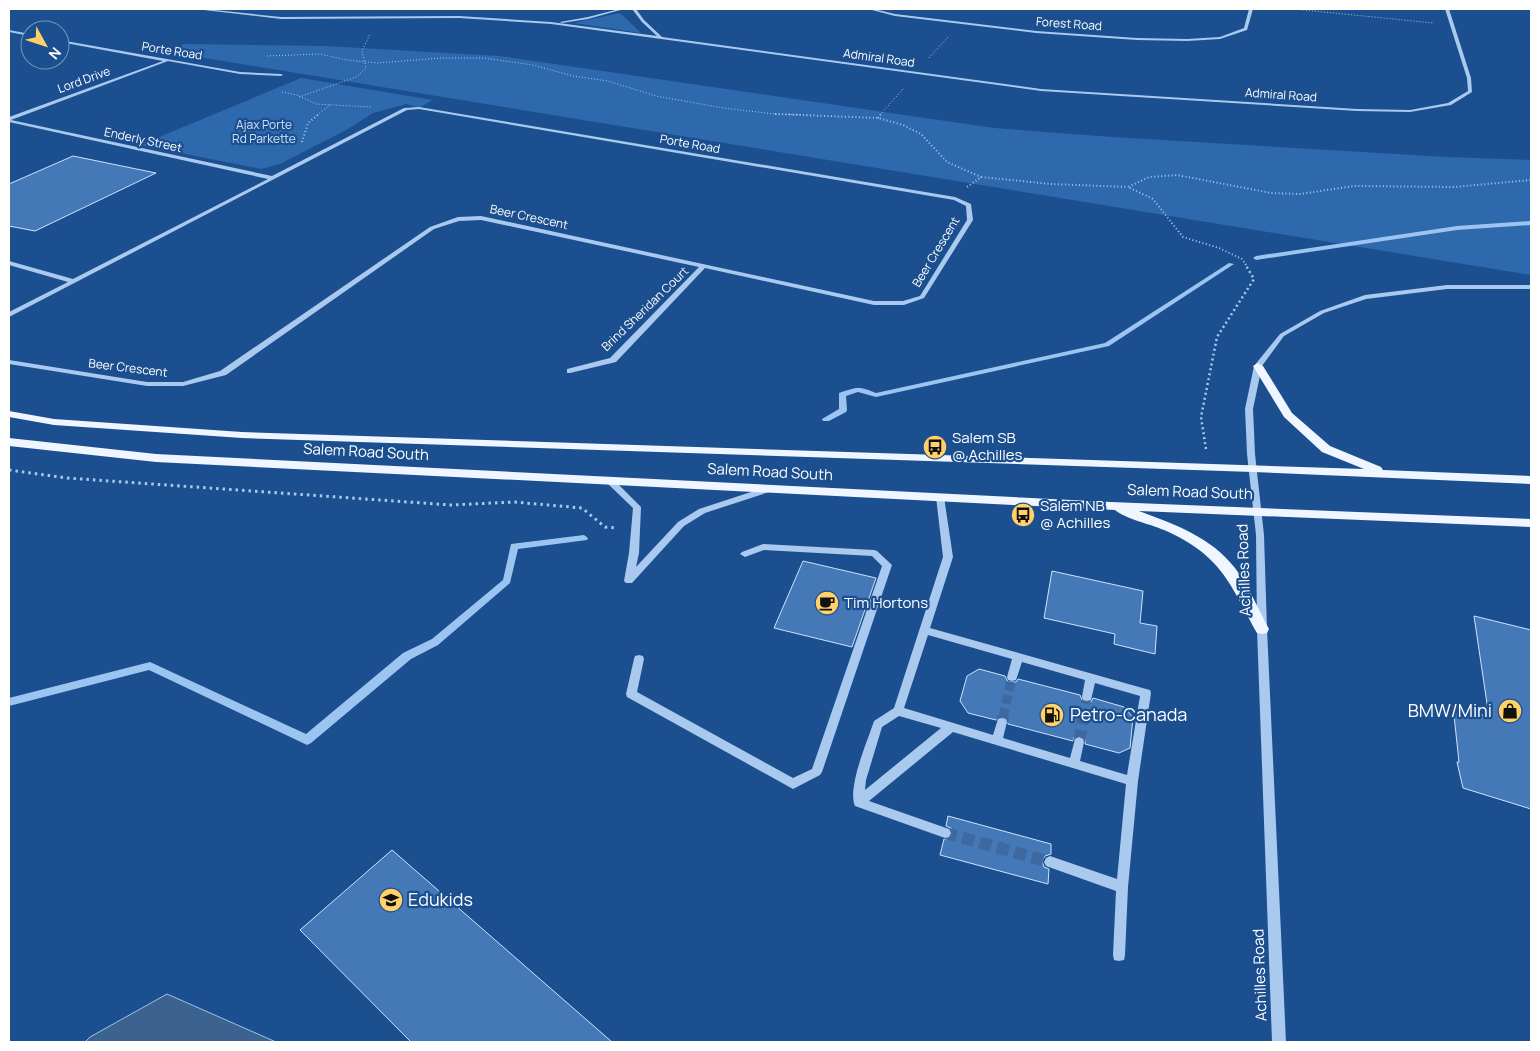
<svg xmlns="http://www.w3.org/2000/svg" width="1540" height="1051" viewBox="0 0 1540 1051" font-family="Manrope,sans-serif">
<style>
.green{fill:#2e69ad}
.water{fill:#3c6290;stroke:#9cc4f0}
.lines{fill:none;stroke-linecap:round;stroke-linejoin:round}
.stream{fill:#9cc4f0;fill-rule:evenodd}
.building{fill:#4478b7;stroke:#cfe3fa}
.minor-tunnel-far1{stroke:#3d69a0;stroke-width:9;stroke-dasharray:9 4.5;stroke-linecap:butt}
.minor-tunnel{stroke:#3d69a0;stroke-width:12;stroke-dasharray:12 6;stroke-linecap:butt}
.path-far3{stroke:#a9c9ee;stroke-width:1;stroke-dasharray:1 2;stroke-linecap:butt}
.path-far2{stroke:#a9c9ee;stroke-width:2;stroke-dasharray:1 2.5;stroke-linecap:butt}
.path-far1{stroke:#a9c9ee;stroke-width:2.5;stroke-dasharray:2 3;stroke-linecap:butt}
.path{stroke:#a9c9ee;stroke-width:3;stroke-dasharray:2.5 4;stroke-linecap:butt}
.minor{fill:#a9c9ee;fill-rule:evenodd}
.major{fill:#f0f6ff;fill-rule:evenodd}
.labels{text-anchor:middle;stroke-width:4.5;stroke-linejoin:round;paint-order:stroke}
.far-street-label{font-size:12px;fill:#fff;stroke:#1b4f8f}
.far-park-label{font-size:12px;fill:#cfe3fa;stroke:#1b4f8f}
.poi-label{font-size:15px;fill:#fff;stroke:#1b4f8f;text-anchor:start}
.street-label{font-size:15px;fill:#fff;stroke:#1b4f8f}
.near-poi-label{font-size:18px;fill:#fff;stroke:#1b4f8f;text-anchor:start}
</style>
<rect width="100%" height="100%" fill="#1b4f8f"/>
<g class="green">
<polygon points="620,13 641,33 574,23"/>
<polygon points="183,44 326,46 499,56 994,128 1112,137 1446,157 1531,160 1531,275 174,53"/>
<polygon points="301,78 433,100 419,108 407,104 373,113 348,129 280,164 261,169 140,145"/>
</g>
<polygon class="water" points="167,994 276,1042 85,1042 90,1037"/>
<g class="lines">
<g class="stream">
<polygon points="1531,221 1531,225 1457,230 1256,260 1253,258 1256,256 1457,226"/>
<path d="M1229,263L1234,264L1109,346L876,397L858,392L846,396L847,410L846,412L829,421H823L822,419L839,409V393C858,387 858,386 876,393L1105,343Z"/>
<polygon points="584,535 588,538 587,540 518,549 510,583 438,645 411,659 311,743 307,745 149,670 9,706 9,698 150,662 306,734 403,653 432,639 503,580 511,544"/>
</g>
</g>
<g class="building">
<polygon points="73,156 156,173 35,231 9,226 9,184"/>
<polygon points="803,561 876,578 852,647 774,628"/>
<polygon points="1052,571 1143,591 1140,623 1157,626 1155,654 1114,644 1115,634 1044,618"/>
<polygon points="1474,616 1531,630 1531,809 1463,788 1457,762 1459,762 1453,706 1489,717"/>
<polygon points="979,669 1005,676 1008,682 1016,682 1018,679 1080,695 1083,702 1091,702 1093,698 1124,707 1133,717 1130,748 1119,753 1085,744 1085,738 1080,735 1074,737 1073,741 1008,724 1006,717 998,717 996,720 968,713 960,701 967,676"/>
<polygon points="948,816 1051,844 1051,854 1045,856 1042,861 1044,867 1049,869 1048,884 940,855 944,839 949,839 953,834 951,828 946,826"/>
<polygon points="392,850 612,1042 411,1042 300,930"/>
</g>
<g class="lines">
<g class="minor-tunnel-far1">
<polyline points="1003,717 1012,677"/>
<polyline points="1083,717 1087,697"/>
</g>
<g class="minor-tunnel">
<polyline points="1002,722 1003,716"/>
<polyline points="1079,742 1084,716"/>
<polyline points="945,833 1050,862"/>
</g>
<g class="path-far3">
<polyline points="1294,9 1433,23"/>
<polyline points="267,56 320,54 347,60 378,63 441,58 483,58 533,65 573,76 608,81 656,96 723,108 775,114 807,115"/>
<polyline points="929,58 948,37"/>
<polyline points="282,92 297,95 316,104 371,107"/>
<polyline points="299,97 356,77 366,68 362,51 370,34"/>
<polyline points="317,115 330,105"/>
<polyline points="880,115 904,88"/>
</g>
<g class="path-far2">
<polyline points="775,114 878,118 903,125 921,134 947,162 981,177"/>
<polyline points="878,118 881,114"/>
<polyline points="302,142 308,123 319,114"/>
<polyline points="967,187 981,177 1051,184 1128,187"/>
<polyline points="1246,265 1242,259 1219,248 1183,237 1153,199 1128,187 1149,177 1177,175 1271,193 1300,194 1354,186 1454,187 1531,180"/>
</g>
<polyline class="path-far1" points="1206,449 1201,417 1217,337 1254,279 1245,264"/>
<polyline class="path" points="9,470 67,478 451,505 514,502 582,508 605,527 617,528"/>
<g class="minor">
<polygon points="195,9 205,9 281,17 459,16 551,22 657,36 642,22 632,9 636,9 644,20 662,37 1041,89 1357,109 1410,110 1448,103 1468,91 1467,78 1445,9 1449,9 1471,78 1472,92 1451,105 1410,112 1357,111 1041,91 551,24 459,18 281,19"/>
<polygon points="619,9 624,9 588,19 562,23 560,22 588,17"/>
<polygon points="868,9 874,9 895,14 1036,31 1137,38 1187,39 1220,37 1244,28 1249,9 1253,9 1247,30 1220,39 1187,41 1137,40 1036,33 895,16"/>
<polygon points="9,30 30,34 30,36 9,32"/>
<polygon points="60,40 240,72 281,74 283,75 281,76 240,74 168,61 11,120 272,176 404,108 419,107 955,197 971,204 973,220 924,298 904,305 874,305 705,268 616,362 570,373 567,373 567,369 610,358 699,267 481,220 459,221 434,229 226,375 183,386 147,386 9,364 9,360 147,382 183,382 220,371 430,227 458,217 481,216 874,301 903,301 920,296 967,220 966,206 954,200 419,109 407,110 9,317 9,312 68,282 9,265 9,261 73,279 268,179 9,122 9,117 163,61 60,42"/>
<polygon points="1447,285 1531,285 1531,289 1447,289 1366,299 1324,313 1284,336 1262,366 1253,409 1255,454 1264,535 1267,629 1286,1042 1272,1042 1257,629 1256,535 1247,454 1245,409 1254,366 1280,334 1320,311 1365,295"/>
<polygon points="610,478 613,479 641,507 639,553 636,567 678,522 699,509 769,486 773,489 772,491 705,513 684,526 632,583 626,583 624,581 629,553 633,508 607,483 606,481 607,479"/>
<path d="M940,494L944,497L953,557L930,628L1146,689L1150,690L1151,693L1138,781L1128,887L1125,955L1124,960L1119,961L1114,960L1113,955L1116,891L1046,866L1044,862L1046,858L1050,856L1117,879L1126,784L953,732L869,801L949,829L951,833L949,837L945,838L855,806C847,788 867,742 873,724L874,721L894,708L943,557L936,497ZM928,635L1012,659L1007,677L1008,680L1012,681L1016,680L1022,662L1085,680L1082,697L1083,700L1087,701L1091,700L1095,683L1140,696L1127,775L1080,761L1084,742L1083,739L1079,737L1075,739L1070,758L1003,738L1007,722L1006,719L1002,718L998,719L993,735L904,708ZM899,716L941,728L865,790L866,780L882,727Z"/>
<polygon points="763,544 874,550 877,551 892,565 822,772 820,775 793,789 627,697 626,694 634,659 635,656 639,655 643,656 644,659 637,692 793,778 812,769 882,566 872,556 764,550 745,557 740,554 742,552"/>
</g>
<g class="major">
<polygon points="1258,363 1263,366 1292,413 1330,446 1381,467 1383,470 1531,476 1531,484 1253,472 242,438 54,425 9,417 9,411 54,419 242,432 1364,469 1322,452 1284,417 1253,366"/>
<path d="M9,438L156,454L1111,502L1531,519V527L1139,511C1174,524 1211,537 1235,568C1249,586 1258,609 1269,629L1267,633L1262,634L1257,633C1229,582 1221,555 1164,530C1150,524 1126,519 1115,510L156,462L9,446Z"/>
</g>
</g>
<defs>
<g id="bus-disc" transform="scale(1.25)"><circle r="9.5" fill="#ffd166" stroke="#1b4f8f"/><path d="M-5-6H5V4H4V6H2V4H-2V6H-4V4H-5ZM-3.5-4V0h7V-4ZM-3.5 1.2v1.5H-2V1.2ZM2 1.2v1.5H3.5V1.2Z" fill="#111"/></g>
<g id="cafe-disc" transform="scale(1.25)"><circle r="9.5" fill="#ffd166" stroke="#1b4f8f"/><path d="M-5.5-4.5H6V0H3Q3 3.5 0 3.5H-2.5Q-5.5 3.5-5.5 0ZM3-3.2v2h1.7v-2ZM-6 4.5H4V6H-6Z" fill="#111"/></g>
<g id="shop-disc" transform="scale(1.25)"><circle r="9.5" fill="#ffd166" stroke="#1b4f8f"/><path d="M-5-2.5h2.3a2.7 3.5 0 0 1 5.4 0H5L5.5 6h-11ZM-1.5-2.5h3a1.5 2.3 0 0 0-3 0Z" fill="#111"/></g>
<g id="fuel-disc" transform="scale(1.25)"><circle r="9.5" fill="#ffd166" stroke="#1b4f8f"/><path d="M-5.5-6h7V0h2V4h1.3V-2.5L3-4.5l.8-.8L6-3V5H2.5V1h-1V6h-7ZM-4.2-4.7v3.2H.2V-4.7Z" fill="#111"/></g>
<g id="school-disc" transform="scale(1.25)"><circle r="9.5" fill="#ffd166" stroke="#1b4f8f"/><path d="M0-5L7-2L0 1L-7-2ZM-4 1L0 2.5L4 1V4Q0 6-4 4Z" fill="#111"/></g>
</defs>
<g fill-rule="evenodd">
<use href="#bus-disc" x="935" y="447"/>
<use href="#bus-disc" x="1023" y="515"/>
<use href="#cafe-disc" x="827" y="603"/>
<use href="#shop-disc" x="1510" y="711"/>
<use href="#fuel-disc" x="1052" y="715"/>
<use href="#school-disc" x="391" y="900"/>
</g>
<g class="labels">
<g class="far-street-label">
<text transform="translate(1069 24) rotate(4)" y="4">Forest Road</text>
<text transform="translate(172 51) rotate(9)" y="4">Porte Road</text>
<text transform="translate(879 58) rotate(8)" y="4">Admiral Road</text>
<text transform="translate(84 80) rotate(-20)" y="4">Lord Drive</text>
<text transform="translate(1281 95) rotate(4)" y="4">Admiral Road</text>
<text transform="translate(143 140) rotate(12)" y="4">Enderly Street</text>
<text transform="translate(690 144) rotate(10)" y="4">Porte Road</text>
<text transform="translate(529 217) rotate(12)" y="4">Beer Crescent</text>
<text transform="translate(936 252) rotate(-59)" y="4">Beer Crescent</text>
<text transform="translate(645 309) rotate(-44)" y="4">Brind Sheridan Court</text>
<text transform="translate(128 368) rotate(7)" y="4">Beer Crescent</text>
</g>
<g class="far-park-label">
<text x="264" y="129">Ajax Porte<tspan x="264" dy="14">Rd Parkette</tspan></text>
</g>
<g class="poi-label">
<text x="952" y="443">Salem SB<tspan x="952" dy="17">@ Achilles</tspan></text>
<text x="1040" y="511">Salem NB<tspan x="1040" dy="17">@ Achilles</tspan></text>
<text x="844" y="608">Tim Hortons</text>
</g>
<g class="street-label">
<text transform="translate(366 452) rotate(3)" y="5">Salem Road South</text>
<text transform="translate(770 472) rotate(3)" y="5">Salem Road South</text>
<text transform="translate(1190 492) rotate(2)" y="5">Salem Road South</text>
<text transform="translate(1244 570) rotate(-92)" y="5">Achilles Road</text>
<text transform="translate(1260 975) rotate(-92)" y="5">Achilles Road</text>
</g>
<g class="near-poi-label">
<text x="1492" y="717" text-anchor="end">BMW/Mini</text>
<text x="1070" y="721">Petro-Canada</text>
<text x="408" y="906">Edukids</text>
</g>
</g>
<rect width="1540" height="1051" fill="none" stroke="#ffffff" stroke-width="20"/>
<g transform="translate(45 45) rotate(130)"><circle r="24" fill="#1b4f8f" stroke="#7695bc"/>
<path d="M0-4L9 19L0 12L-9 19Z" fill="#ffd166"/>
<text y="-8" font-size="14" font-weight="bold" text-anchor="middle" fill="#ffffff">N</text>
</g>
</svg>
